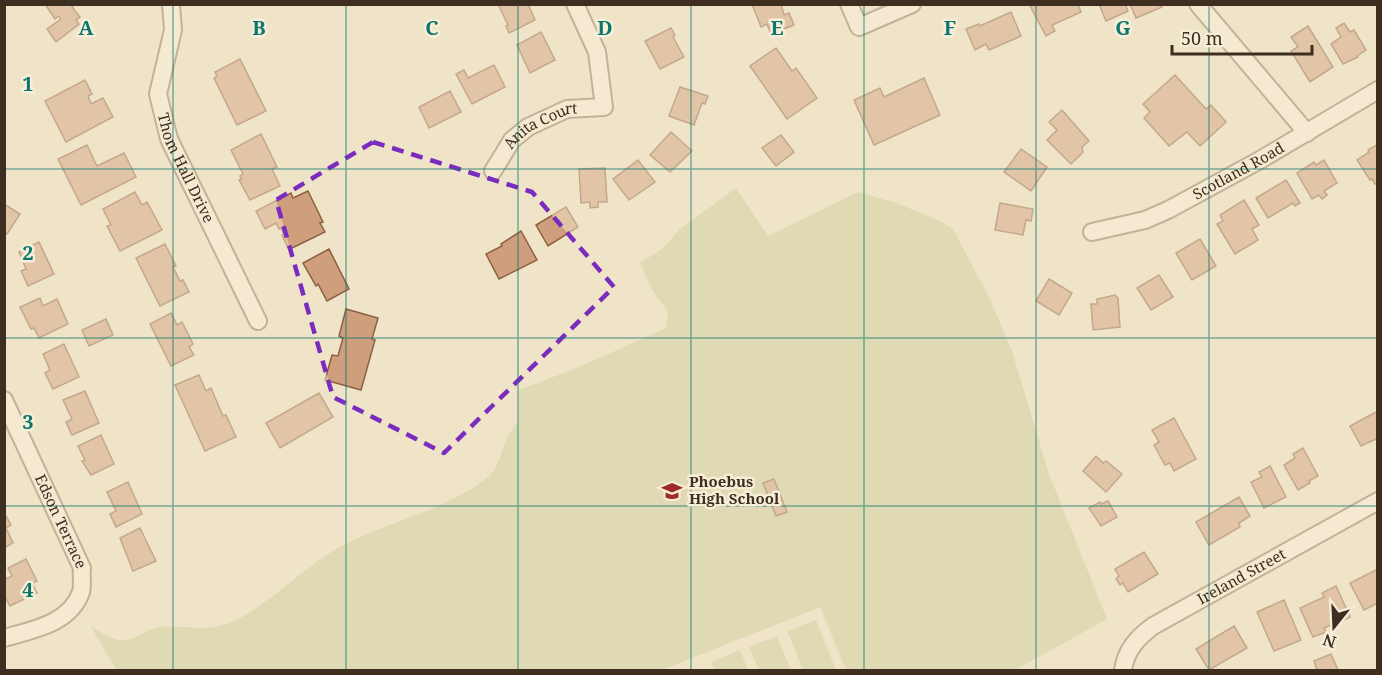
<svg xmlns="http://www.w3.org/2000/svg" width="1382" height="675" viewBox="0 0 1382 675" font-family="'Noto Serif',serif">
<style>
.green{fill:#c9cf9b}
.building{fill:#cf9f7d;stroke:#8d5f41;stroke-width:1.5}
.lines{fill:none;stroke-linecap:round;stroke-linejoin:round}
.street-casing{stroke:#8d765c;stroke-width:20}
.street{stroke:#faf1dc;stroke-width:16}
.marked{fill:none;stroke:#7b2cbf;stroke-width:4.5;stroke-dasharray:12 8;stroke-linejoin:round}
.grid{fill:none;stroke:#0f766e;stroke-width:1.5;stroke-opacity:0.55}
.labels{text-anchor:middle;stroke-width:5;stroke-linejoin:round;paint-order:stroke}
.street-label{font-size:15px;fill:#3d2e20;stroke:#f7eed8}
.poi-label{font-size:15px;font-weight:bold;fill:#3d2e20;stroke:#f7eed8;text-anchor:start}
.grid-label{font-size:20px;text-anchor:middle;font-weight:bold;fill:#0f766e;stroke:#f7eed8;stroke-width:5;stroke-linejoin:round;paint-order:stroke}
</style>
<rect width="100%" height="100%" fill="#f0e4c8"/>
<g class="green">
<path d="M736,188L768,236L858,192L896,203L936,219L953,229L990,299L1012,351L1049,474L1107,619L1015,670H846L820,607L662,670H116L90,625C98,631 108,638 118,640C133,643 146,628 160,627C180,625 206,631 224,625C256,615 296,575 325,556C375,523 443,514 489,476C503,464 502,435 519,422V390L579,367L666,328L668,312L652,290L640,263L662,249L680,229Z"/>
<polygon points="816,620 836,670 803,670 787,631"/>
<polygon points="777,636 791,670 759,670 749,647"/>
<polygon points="740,650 748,670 715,670 711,662"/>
</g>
<g class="building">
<polygon points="45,4 75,4 72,7 80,17 76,20 79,24 56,42 47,29 61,19 59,16 55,19"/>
<polygon points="498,4 528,4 535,20 509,33 506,26 508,25"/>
<polygon points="752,4 781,4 784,15 789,13 794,25 771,34 767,24 761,27"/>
<polygon points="1029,4 1078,4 1081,12 1052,25 1055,31 1046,36"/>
<polygon points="1099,4 1125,4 1128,11 1106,21"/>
<polygon points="1130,4 1161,4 1162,7 1136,18"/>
<polygon points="1011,12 1021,36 989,50 986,44 975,50 966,29 979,24 980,26"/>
<polygon points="1344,23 1350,32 1354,30 1366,50 1357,56 1358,57 1343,64 1331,44 1341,37 1336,28"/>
<polygon points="1308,26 1333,67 1310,82 1291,51 1298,47 1291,37"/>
<polygon points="671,28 675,35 673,37 684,57 660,69 645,41"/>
<polygon points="541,32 555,60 530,73 517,45"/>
<polygon points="776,48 792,71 796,68 817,98 787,119 750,66"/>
<polygon points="240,59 266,111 237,125 214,78 217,76 215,72"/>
<polygon points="494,65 505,87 472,104 456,74 464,70 468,78"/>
<polygon points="1175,75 1206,109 1211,105 1226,122 1200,146 1187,132 1169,146 1144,118 1150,112 1143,104"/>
<polygon points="924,78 940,115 874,145 854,100 880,88 884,97"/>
<polygon points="85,80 92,94 88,96 91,104 103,98 113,117 66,142 45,101"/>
<polygon points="680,87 708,96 705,104 702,103 694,125 669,116"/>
<polygon points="450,91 461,112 429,128 419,107"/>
<polygon points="1062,110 1089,141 1082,147 1083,152 1071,164 1047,140 1057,130 1049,122"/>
<polygon points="671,132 692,151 670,172 650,155"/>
<polygon points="261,134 277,167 272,169 280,186 250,200 239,180 242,179 240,176 243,174 231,150"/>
<polygon points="781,135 794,152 776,166 762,148"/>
<polygon points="1378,144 1378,183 1375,184 1372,179 1370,180 1357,160 1369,152 1368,150"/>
<polygon points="87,145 97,166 124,153 136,177 81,205 58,159"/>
<polygon points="1021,149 1047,167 1031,191 1004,172"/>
<polygon points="638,160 655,182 629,200 613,179"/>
<polygon points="1324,160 1337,183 1324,191 1327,195 1322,199 1319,195 1312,199 1297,173 1314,162 1316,165"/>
<polygon points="605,168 607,202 598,202 598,207 590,208 590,202 581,203 579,169"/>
<polygon points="1286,180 1300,203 1295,206 1293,203 1268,218 1256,198"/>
<polygon points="308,191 323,222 320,223 325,232 292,248 291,247 288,248 282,235 284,234 281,228 279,229 276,223 265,229 256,211 291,193 293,198"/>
<polygon points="135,192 142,205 147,202 162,230 120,251 107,226 111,225 103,209"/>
<polygon points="1244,200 1259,225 1252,229 1258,240 1235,254 1217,224 1223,221 1220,215"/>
<polygon points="1000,203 1033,209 1031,221 1026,220 1023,235 995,230"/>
<polygon points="4,204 20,214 7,234 4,233"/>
<polygon points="566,207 578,227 548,246 536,225"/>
<polygon points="521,231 537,260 499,279 486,254 502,246 501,244"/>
<polygon points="1200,239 1216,266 1192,280 1176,253"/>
<polygon points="39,242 54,274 28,286 21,271 26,269 19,252"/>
<polygon points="165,244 176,266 173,267 180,281 183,280 189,292 160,306 136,258"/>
<polygon points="329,249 349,289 327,301 318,284 316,286 303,263"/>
<polygon points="1159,275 1173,297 1151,310 1137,288"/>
<polygon points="1049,279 1072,293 1059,315 1036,301"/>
<polygon points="1115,295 1118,298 1120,327 1093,330 1091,304 1097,304 1097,299"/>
<polygon points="40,298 43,306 57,299 68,324 39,338 34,328 31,329 20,307"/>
<polygon points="346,309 378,318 372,339 375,340 361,390 325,380 332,355 338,356 343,338 339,336"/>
<polygon points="171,313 177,325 182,322 193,344 189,347 194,355 171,366 150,324"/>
<polygon points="106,319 113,335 89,346 82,330"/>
<polygon points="64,344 79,377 53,389 45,373 50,370 43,354"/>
<polygon points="199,375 206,391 211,388 223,416 226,415 236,437 205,451 175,385"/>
<polygon points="85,391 99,423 72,435 66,422 72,419 63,400"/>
<polygon points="319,393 333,417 280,448 266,423"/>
<polygon points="1378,411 1378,442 1376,439 1361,446 1350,426"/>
<polygon points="1174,418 1196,459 1174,471 1170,463 1165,465 1154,445 1159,442 1152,430"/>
<polygon points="101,435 114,464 91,475 82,461 85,460 78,446"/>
<polygon points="1303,448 1318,476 1309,481 1310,483 1298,490 1284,465 1295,458 1293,454"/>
<polygon points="1096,456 1103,463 1106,461 1122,474 1106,492 1083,471"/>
<polygon points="1270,466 1286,497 1264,508 1251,482 1262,477 1259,472"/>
<polygon points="774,479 787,512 776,516 763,483"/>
<polygon points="128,482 142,514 116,527 110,514 116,511 107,492"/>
<polygon points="1239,497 1250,516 1239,523 1240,527 1209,545 1196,522"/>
<polygon points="1108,501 1117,517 1101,526 1089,508 1100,502 1101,504"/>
<polygon points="4,512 11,525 6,528 13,543 4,548"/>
<polygon points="140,528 156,561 133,571 120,538"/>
<polygon points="1144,552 1158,574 1128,592 1123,583 1120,585 1116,579 1119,576 1115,569"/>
<polygon points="26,559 37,581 32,583 37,593 10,606 4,595 4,580 12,576 8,568"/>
<polygon points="1378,569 1378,603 1364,610 1350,583"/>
<polygon points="1336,586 1350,617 1324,628 1326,632 1313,637 1300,608 1324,597 1322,593"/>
<polygon points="1284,600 1301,640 1274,651 1257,612"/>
<polygon points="1234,626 1247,648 1209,670 1196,649"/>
<polygon points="1331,654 1338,670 1317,670 1314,661"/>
</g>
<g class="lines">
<g class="street-casing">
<g id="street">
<path id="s1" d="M171,4L173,30L158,94L169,139L258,321"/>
<polyline points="849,4 859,27 912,4"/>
<polyline points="1198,4 1307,133"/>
<path id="s2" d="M493,171L512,140L528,127L567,109L604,107L597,52L575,4"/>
<path id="s3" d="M1092,232L1145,220L1168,210L1260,160L1378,90"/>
<path id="s4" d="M4,400L82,568C81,575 83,586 81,592C70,624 32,630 4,638"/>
<path id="s5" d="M1123,670C1126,650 1137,638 1153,626L1378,501"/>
</g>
</g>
<use href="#street" class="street"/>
</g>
<path d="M0 0H1382V675H0ZM373,142L532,192L614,287L444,453L333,397L276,200Z" fill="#f0e4c8" fill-opacity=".55" fill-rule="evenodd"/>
<path class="marked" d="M373,142L532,192L614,287L444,453L333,397L276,200Z"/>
<path class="grid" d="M173,4V670M346,4V670M518,4V670M691,4V670M864,4V670M1036,4V670M1209,4V670M4,169H1378M4,338H1378M4,506H1378"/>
<defs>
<g id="school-bare" transform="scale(1.62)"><path d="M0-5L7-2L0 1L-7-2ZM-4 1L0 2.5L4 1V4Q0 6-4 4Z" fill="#9e2a2b" stroke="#f7eed8" stroke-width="2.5" paint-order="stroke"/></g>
</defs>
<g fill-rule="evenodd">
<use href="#school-bare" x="672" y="491"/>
</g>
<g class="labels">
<g class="street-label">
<text dy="5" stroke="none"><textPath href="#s2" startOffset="69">Anita Court</textPath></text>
<text dy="5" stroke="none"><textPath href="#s1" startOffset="171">Thom Hall Drive</textPath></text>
<text dy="5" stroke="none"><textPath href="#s3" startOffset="160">Scotland Road</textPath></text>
<text dy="5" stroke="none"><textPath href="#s4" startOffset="134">Edson Terrace</textPath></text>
<text dy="5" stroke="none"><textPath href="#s5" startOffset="156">Ireland Street</textPath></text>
</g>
<g class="poi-label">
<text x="689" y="487">Phoebus<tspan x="689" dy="17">High School</tspan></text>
</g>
</g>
<g class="grid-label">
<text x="86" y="35">A</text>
<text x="259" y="35">B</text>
<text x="432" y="35">C</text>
<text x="605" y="35">D</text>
<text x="777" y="35">E</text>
<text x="950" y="35">F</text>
<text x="1123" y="35">G</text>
<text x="28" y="91">1</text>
<text x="28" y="260">2</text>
<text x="28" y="429">3</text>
<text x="28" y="597">4</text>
</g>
<rect width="1382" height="675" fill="none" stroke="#3d2e20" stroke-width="12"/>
<g transform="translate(1334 627) rotate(198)" stroke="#f7eed8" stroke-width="4.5" paint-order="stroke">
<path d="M0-4.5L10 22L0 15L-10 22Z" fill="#3d2e20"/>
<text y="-9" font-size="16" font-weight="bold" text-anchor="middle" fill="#3d2e20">N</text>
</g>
<path d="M1172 45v9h140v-9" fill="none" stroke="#3d2e20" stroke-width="3"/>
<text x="1181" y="45" font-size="18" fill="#3d2e20" stroke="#f7eed8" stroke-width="4.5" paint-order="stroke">50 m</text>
</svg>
